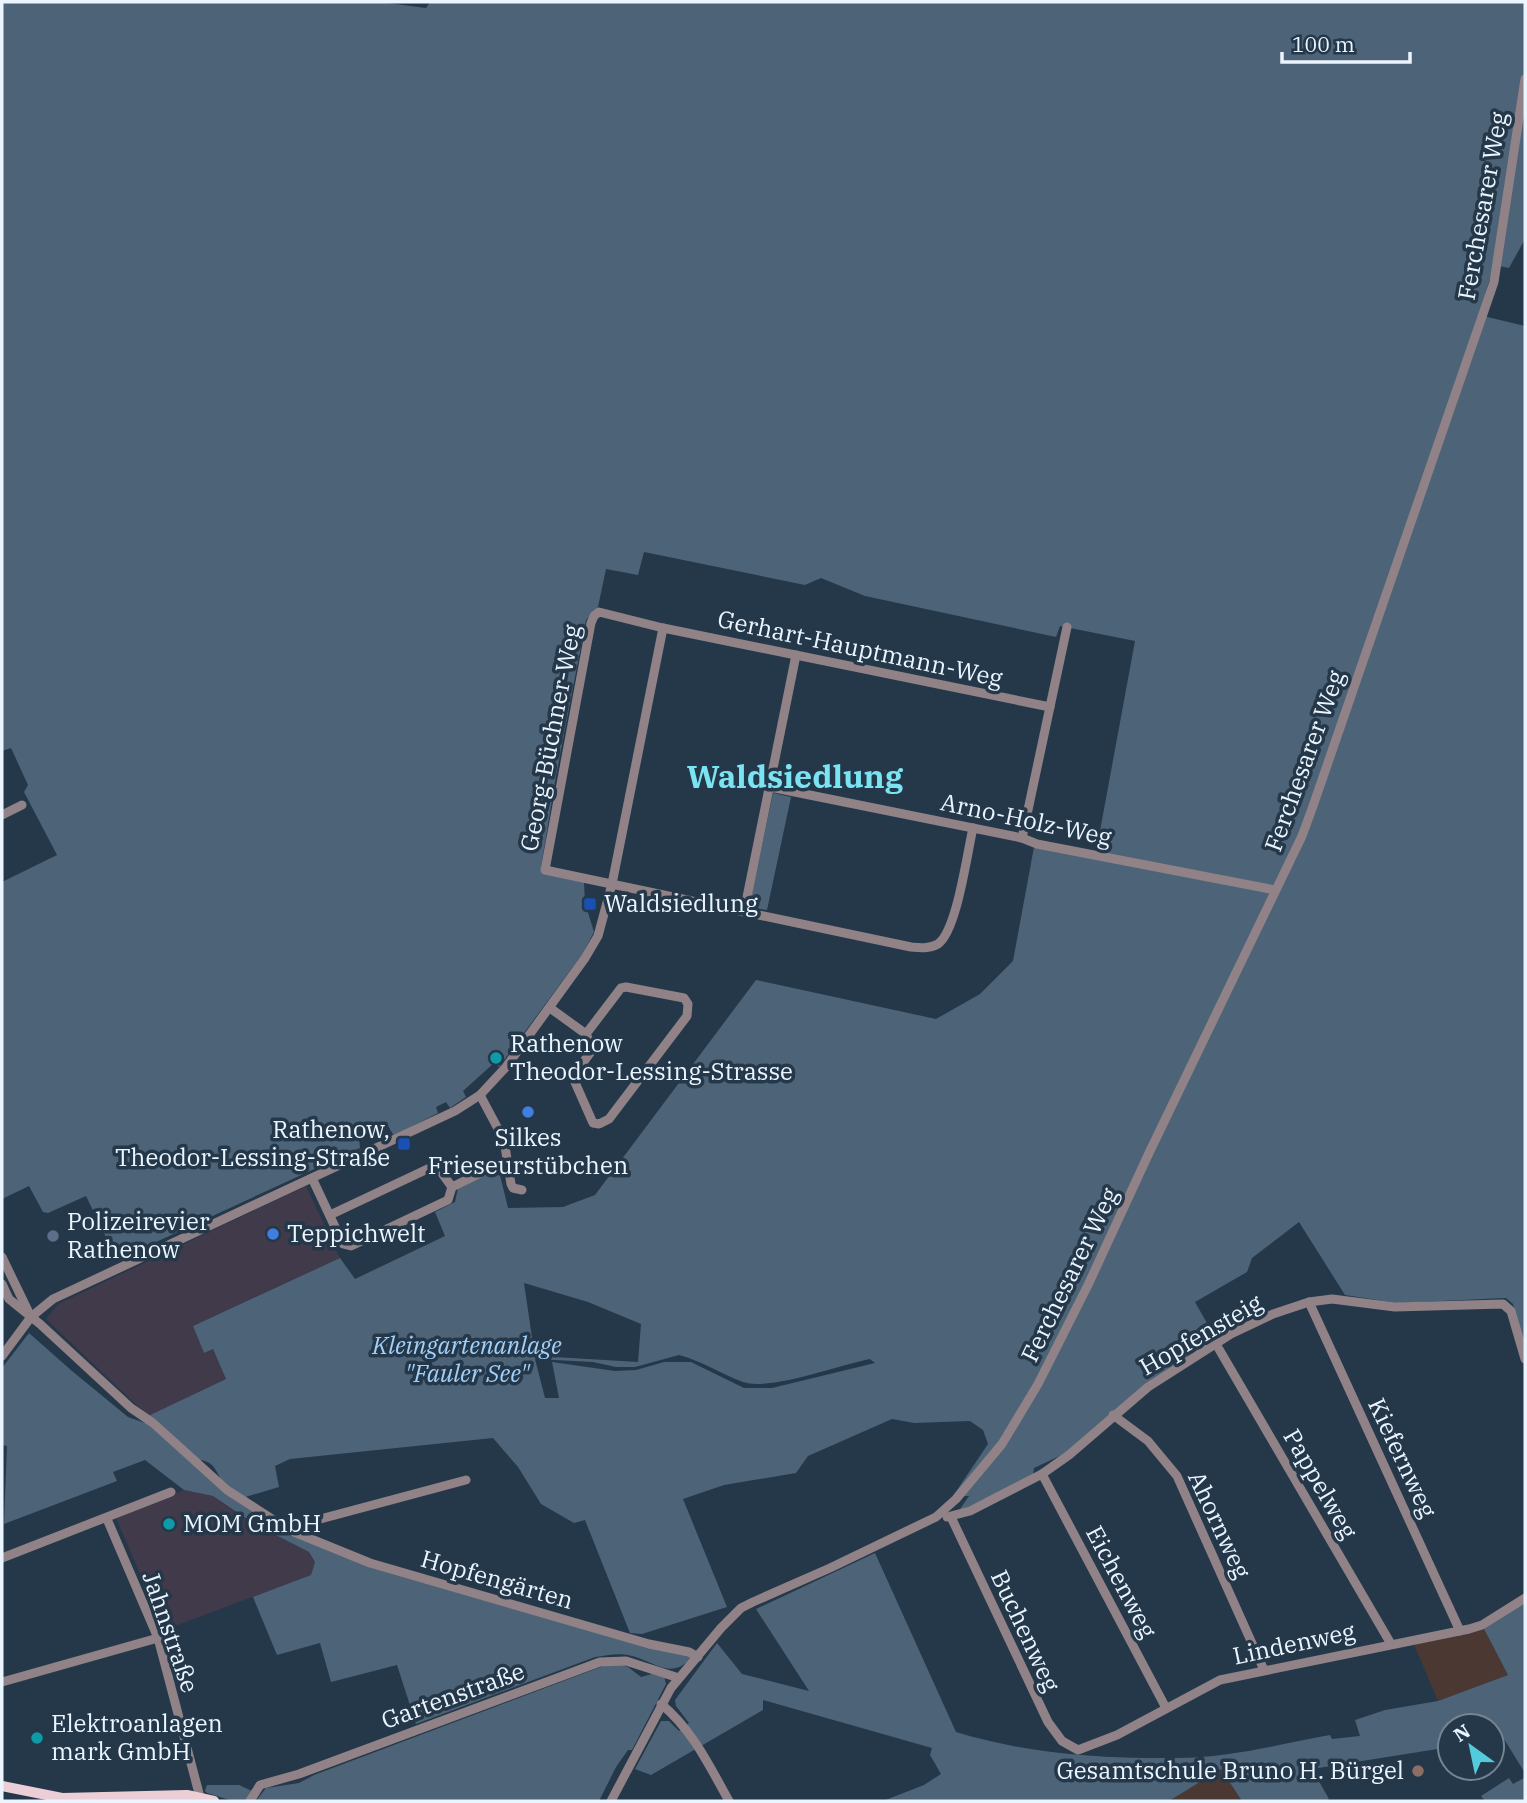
<svg xmlns="http://www.w3.org/2000/svg" width="1527" height="1803" viewBox="0 0 1527 1803" font-family="'IBM Plex Serif',serif">
<style>
.commercial{fill:#403a4b}
.industrial{fill:#4c3833}
.green{fill:#4d6377;fill-rule:evenodd}
.lines{fill:none;stroke-linecap:round;stroke-linejoin:round}
.minor{stroke:#908286;stroke-width:9}
.major{stroke:#ebced6;stroke-width:10}
.transit-dot{fill:#1a4fb4;stroke:#24384a;stroke-width:2.5}
.culture-dot{fill:#0f9aa8;stroke:#24384a;stroke-width:2.5}
.shop-dot{fill:#3f7fe0;stroke:#24384a;stroke-width:2.5}
.service-dot{fill:#5c6f8a;stroke:#24384a;stroke-width:2.5}
.education-dot{fill:#8d6e63;stroke:#24384a;stroke-width:2.5}
.labels{text-anchor:middle;stroke-width:7;stroke-linejoin:round;paint-order:stroke}
.street-label{font-size:24px;fill:#ebf5ff;stroke:#24384a}
.poi-label{font-size:24px;fill:#ebf5ff;stroke:#24384a;text-anchor:start}
.park-label{font-size:24px;font-style:italic;fill:#a3d0f8;stroke:#24384a}
.district-label{font-size:32px;font-weight:bold;fill:#7ae4f2;stroke:#24384a}
</style>
<rect width="100%" height="100%" fill="#24384a"/>
<g class="commercial">
<polygon points="306,1186 340,1258 193,1326 204,1352 213,1349 226,1379 148,1416 46,1319 58,1304"/>
<polygon points="184,1490 213,1496 256,1525 309,1552 315,1562 311,1575 164,1630 116,1518"/>
</g>
<g class="industrial">
<polygon points="1483,1627 1508,1675 1438,1701 1413,1642"/>
<polygon points="1221,1769 1242,1801 1169,1801"/>
</g>
<g class="green">
<path d="M2,2H380L426,8L430,2H1525V239L1509,268L1494,265L1479,315L1525,326V1346L1513,1304L1506,1298L1397,1303L1345,1295L1299,1222L1252,1258L1247,1272L1195,1302L1216,1339L1142,1387L1066,1453L1034,1468L1033,1475L958,1512L969,1496H953L988,1444L983,1430L970,1421L914,1423L892,1419L808,1456L796,1473L724,1485L683,1499L727,1607L642,1634L630,1633L585,1520L574,1523L541,1504L518,1467L493,1438L290,1459L275,1466L279,1487L242,1498C237,1494 231,1491 227,1487C216,1476 217,1461 199,1460L155,1419L148,1416L226,1379L213,1349L204,1353L193,1326L340,1258L355,1279L445,1236L435,1212L455,1202L458,1188L498,1167L508,1208L563,1207L595,1195L756,980L936,1019L980,994L1013,961L1034,847L1095,858L1135,641L1060,626L1056,637L865,596L821,578L805,585L644,552L638,575L606,569L598,607L586,620L556,776L541,867L584,882L585,903L594,932L583,953L499,1067L494,1063L463,1091L466,1097L450,1108L446,1102L436,1107L438,1113L394,1136L387,1124L359,1137L360,1148L117,1260L86,1196L48,1213L43,1212L29,1186L2,1199V882L57,855L24,792L28,785L11,748L2,751ZM524,1283L588,1302L641,1324L638,1362L554,1357L535,1358ZM679,1355C702,1361 721,1374 743,1382C771,1391 839,1365 870,1359L875,1363L772,1388H744L691,1362H664L636,1370L615,1371L552,1362L559,1398H545L535,1359L593,1362L616,1367H635Z"/>
<polygon points="773,793 791,797 767,910 749,907"/>
<path d="M29,1333L72,1371L128,1417L148,1424L223,1492L321,1546L692,1657C670,1682 654,1660 628,1655C617,1653 605,1656 595,1657L416,1724L397,1665L331,1682L320,1643L277,1655L253,1597L311,1575L315,1562L309,1552L256,1525L213,1496L184,1490L145,1460L113,1472L117,1481L4,1524L7,1446L2,1445V1368Z"/>
<path d="M875,1553L956,1732C1028,1754 1103,1759 1178,1758C1229,1758 1280,1744 1330,1735L1332,1739L1360,1736L1355,1720L1385,1710L1438,1701L1508,1675L1483,1627L1525,1601V1773L1504,1739L1492,1741V1726H1450V1747L1312,1769L1329,1799L1325,1801H1242L1221,1769L1169,1801H883L924,1785L941,1774L930,1755L932,1748L763,1700V1710L651,1775L635,1769L661,1721H669L679,1731L689,1723L676,1706L675,1700L717,1643L742,1674L809,1691L756,1609Z"/>
<polygon points="615,1663 628,1667 641,1677 652,1674 664,1676 666,1684 632,1750 628,1750 616,1767 599,1801 256,1801 266,1788 299,1783 314,1775 606,1665"/>
<polygon points="1509,1778 1513,1784 1524,1778 1525,1801 1485,1801 1481,1796"/>
<polygon points="207,1785 239,1785 252,1791 245,1801 233,1801 207,1793 205,1791"/>
</g>
<g class="lines">
<g class="minor">
<polyline points="770,787 1022,838 1037,844 1275,890"/>
<polyline points="2,815 22,805"/>
<path d="M973,828C967,853 957,931 938,944C929,949 920,948 911,947L545,870L591,623L594,616L599,612L663,628L1050,707"/>
<polyline points="1022,838 1067,627"/>
<polyline points="744,912 796,655"/>
<polyline points="550,1008 586,1034 593,1049 576,1072 574,1080 593,1123 599,1124 609,1119 687,1016 688,1004 684,998 626,987 621,988 586,1034"/>
<polyline points="480,1095 504,1140 511,1184 513,1188 522,1190"/>
<polyline points="312,1178 343,1244 351,1246 448,1200 452,1187 507,1160"/>
<polyline points="330,1215 436,1165 452,1187"/>
<polyline points="2,1257 30,1315"/>
<polyline points="2,1284 9,1299 40,1324 131,1408 153,1423 227,1490 289,1530 370,1563 649,1644 689,1652 698,1657"/>
<polyline points="1309,1302 1460,1631"/>
<polyline points="1216,1344 1391,1644"/>
<polyline points="2,1356 31,1317 53,1299 455,1111 480,1095 506,1067 585,958 598,936 612,884 663,628"/>
<polyline points="1113,1415 1148,1441 1177,1476 1264,1670"/>
<polyline points="1042,1474 1166,1708"/>
<polyline points="947,1517 970,1511 1042,1474 1069,1455 1148,1387 1231,1334 1273,1314 1309,1302 1332,1299 1395,1307 1503,1304 1511,1311 1525,1359"/>
<polyline points="951,1517 1048,1722 1062,1741 1078,1750 1117,1735 1220,1680 1469,1629 1482,1625 1525,1598"/>
<polyline points="107,1519 158,1638 201,1801"/>
<polyline points="289,1530 294,1526 466,1480"/>
<polyline points="2,1558 171,1492"/>
<polyline points="2,1682 158,1638"/>
<path d="M661,1704C692,1729 710,1767 729,1801"/>
<polyline points="250,1801 260,1785 299,1774 600,1662 626,1661 679,1678"/>
<polyline points="611,1801 671,1688 721,1628 741,1608 753,1602 830,1568 936,1517 956,1499 1002,1444 1038,1384 1088,1285 1149,1153 1302,836 1313,806 1494,282 1525,79"/>
</g>
<polyline class="major" points="2,1786 62,1798 187,1795 214,1801"/>
</g>
<g class="transit-dot">
<rect x="583" y="897" width="14" height="14" rx="3.5"/>
<rect x="397" y="1137" width="14" height="14" rx="3.5"/>
</g>
<g class="culture-dot">
<circle cx="496" cy="1058" r="7"/>
<circle cx="169" cy="1524" r="7"/>
<circle cx="37" cy="1738" r="7"/>
</g>
<g class="shop-dot">
<circle cx="528" cy="1112" r="7"/>
<circle cx="273" cy="1234" r="7"/>
</g>
<circle class="service-dot" cx="53" cy="1236" r="7"/>
<circle class="education-dot" cx="1418" cy="1771" r="7"/>
<g class="labels">
<g class="street-label">
<text transform="translate(1483 206) rotate(-80)" y="8">Ferchesarer Weg</text>
<text transform="translate(860 649) rotate(12)" y="8">Gerhart-Hauptmann-Weg</text>
<text transform="translate(551 738) rotate(-79)" y="8">Georg-Büchner-Weg</text>
<text transform="translate(1305 761) rotate(-70)" y="8">Ferchesarer Weg</text>
<text transform="translate(1026 820) rotate(12)" y="8">Arno-Holz-Weg</text>
<text transform="translate(1070 1275) rotate(-64)" y="8">Ferchesarer Weg</text>
<text transform="translate(1201 1335) rotate(-30)" y="8">Hopfensteig</text>
<text transform="translate(1402 1458) rotate(65)" y="8">Kiefernweg</text>
<text transform="translate(1320 1484) rotate(60)" y="8">Pappelweg</text>
<text transform="translate(1219 1525) rotate(65)" y="8">Ahornweg</text>
<text transform="translate(497 1580) rotate(16)" y="8">Hopfengärten</text>
<text transform="translate(1121 1582) rotate(62)" y="8">Eichenweg</text>
<text transform="translate(1025 1631) rotate(65)" y="8">Buchenweg</text>
<text transform="translate(170 1632) rotate(71)" y="8">Jahnstraße</text>
<text transform="translate(1294 1644) rotate(-12)" y="8">Lindenweg</text>
<text transform="translate(453 1696) rotate(-20)" y="8">Gartenstraße</text>
</g>
<g class="poi-label">
<text x="604" y="912">Waldsiedlung</text>
<text x="510" y="1052">Rathenow<tspan x="510" dy="28">Theodor-Lessing-Strasse</tspan></text>
<text x="390" y="1138" text-anchor="end">Rathenow,<tspan x="390" dy="28">Theodor-Lessing-Straße</tspan></text>
<text x="528" y="1146" text-anchor="middle">Silkes<tspan x="528" dy="28">Frieseurstübchen</tspan></text>
<text x="67" y="1230">Polizeirevier<tspan x="67" dy="28">Rathenow</tspan></text>
<text x="287" y="1242">Teppichwelt</text>
<text x="183" y="1532">MOM GmbH</text>
<text x="51" y="1732">Elektroanlagen<tspan x="51" dy="28">mark GmbH</tspan></text>
<text x="1404" y="1779" text-anchor="end">Gesamtschule Bruno H. Bürgel</text>
</g>
<g class="park-label">
<text x="467" y="1354">Kleingartenanlage<tspan x="467" dy="28">"Fauler See"</tspan></text>
</g>
<g class="district-label">
<text x="795" y="788">Waldsiedlung</text>
</g>
</g>
<rect width="1527" height="1803" fill="none" stroke="#ebf5ff" stroke-width="7"/>
<g transform="translate(1471 1747) rotate(327)"><circle r="33" fill="#24384a" stroke="#748492" stroke-width="2"/>
<path d="M0-5L12 26L0 18L-12 26Z" fill="#53cbdb"/>
<text y="-10" font-size="19" font-weight="bold" text-anchor="middle" fill="#ebf5ff">N</text>
</g>
<path d="M1282 52v10h128v-10" fill="none" stroke="#ebf5ff" stroke-width="3.5"/>
<text x="1292" y="52" font-size="21" fill="#ebf5ff" stroke="#24384a" stroke-width="5" paint-order="stroke">100 m</text>
</svg>
